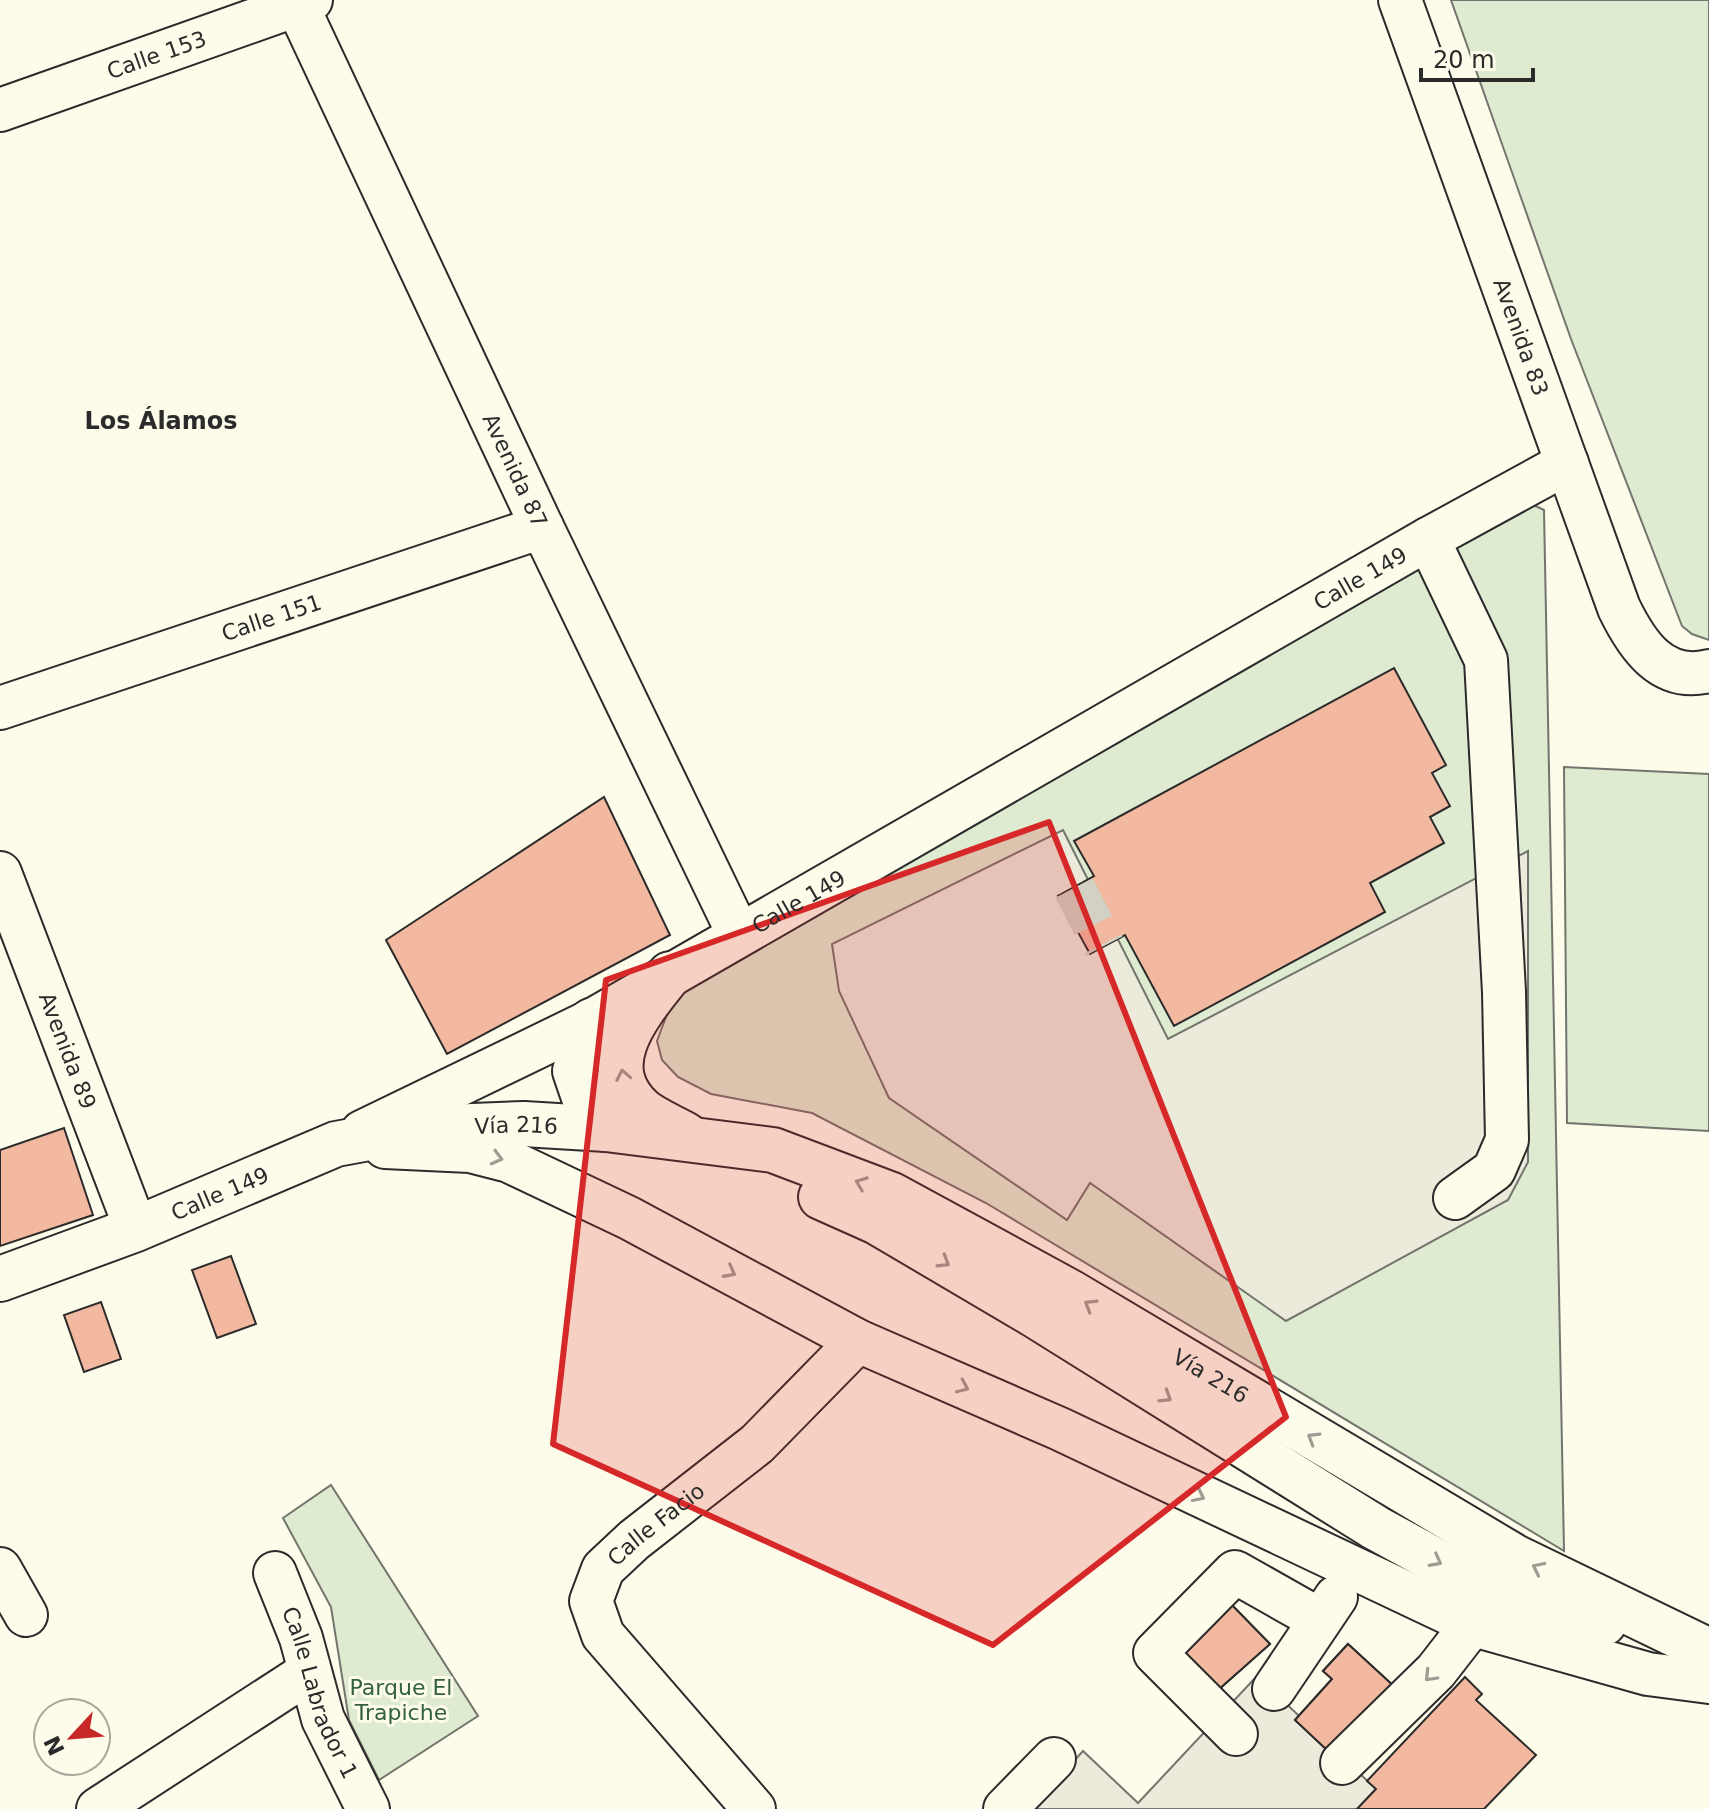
<svg xmlns="http://www.w3.org/2000/svg" width="1709" height="1809" viewBox="0 0 1709 1809" font-family="'DejaVu Sans',sans-serif">
<style>
.green{fill:#deebd1;stroke:#74746e;stroke-width:2}
.parking{fill:#eceadb;stroke:#74746e;stroke-width:2}
.building{fill:#f2b8a0;stroke:#2b2b2b;stroke-width:2}
.lines{fill:none;stroke-linecap:round;stroke-linejoin:round}
.minor-tunnel{stroke:#d3d1c4;stroke-width:42;stroke-dasharray:42 21;stroke-linecap:butt}
.minor-casing{stroke:#2b2b2b;stroke-width:46}
.major-casing{stroke:#2b2b2b;stroke-width:48}
.minor{stroke:#fdfbea;stroke-width:42}
.major{stroke:#fdfbea;stroke-width:44}
.oneway{stroke:#9e9d94}
.marked{fill:#d62828;fill-opacity:0.2;stroke:#d62828;stroke-width:6;stroke-linejoin:round}
.labels{text-anchor:middle;stroke-width:6;stroke-linejoin:round;paint-order:stroke}
.street-label{font-size:22px;fill:#2b2b2b;stroke:#fdfbea}
.park-label{font-size:22px;fill:#34623c;stroke:#fdfbea}
.neighbourhood-label{font-size:24px;font-weight:bold;fill:#2b2b2b;stroke:#fdfbea}
</style>
<rect width="100%" height="100%" fill="#fdfbea"/>
<g class="green">
<polygon points="1451,0 1709,0 1709,640 1692,634 1682,626 1571,339"/>
<polygon points="1529,503 1544,510 1564,1551 986,1203 812,1113 711,1094 678,1077 662,1060 657,1041 670,1006 692,983"/>
<polygon points="1564,767 1709,774 1709,1131 1567,1123"/>
<polygon points="331,1485 478,1716 379,1780 349,1720 331,1607 283,1518"/>
</g>
<g class="parking">
<polygon points="1063,830 1168,1039 1528,851 1528,1162 1508,1200 1286,1321 1090,1183 1067,1220 889,1098 839,991 832,944"/>
<polygon points="1257,1676 1376,1789 1357,1809 1030,1809 1083,1751 1138,1803"/>
</g>
<g class="building">
<polygon points="1394,668 1446,765 1432,773 1450,806 1430,817 1444,843 1370,883 1385,912 1174,1026 1125,935 1090,954 1058,896 1094,876 1074,841"/>
<polygon points="604,797 670,935 447,1054 386,940"/>
<polygon points="64,1128 93,1215 0,1246 0,1150"/>
<polygon points="231,1256 256,1324 217,1338 192,1270"/>
<polygon points="101,1302 121,1359 84,1372 64,1315"/>
<polygon points="1226,1599 1270,1644 1209,1698 1165,1653"/>
<polygon points="1226,1599 1270,1644 1209,1698 1165,1653"/>
<polygon points="1348,1644 1398,1690 1329,1752 1295,1720 1332,1679 1323,1671"/>
<polygon points="1348,1644 1398,1690 1329,1752 1295,1720 1332,1679 1323,1671"/>
<polygon points="1465,1677 1482,1694 1476,1700 1536,1755 1484,1809 1357,1809 1376,1789 1367,1781"/>
</g>
<g class="lines">
<polyline class="minor-tunnel" points="1074,888 1104,946"/>
<g class="minor-casing">
<g id="minor">
<path id="s1" d="M1400,0L1619,608C1637,645 1662,683 1709,671"/>
<path id="s2" d="M297,5L542,527L739,935"/>
<path id="s3" d="M0,110L311,0"/>
<polyline points="1428,539 1486,660 1504,992 1507,1140 1494,1170 1455,1198"/>
<path id="s4" d="M0,708L542,527"/>
<path id="s5" d="M0,873L136,1229"/>
<path id="s6" d="M362,1132L591,1021L1428,539L1567,463"/>
<polyline points="385,1147 470,1151 509,1161 629,1218 858,1341 1060,1429 1474,1625 1648,1674 1709,1682"/>
<polyline points="0,1569 26,1615"/>
<path id="s7" d="M275,1573L301,1638L323,1719L368,1809"/>
<polyline points="1274,1689 1336,1597"/>
<polyline points="1236,1734 1155,1653 1235,1572 1320,1620"/>
<polyline points="1342,1763 1436,1671 1488,1604"/>
<polyline points="98,1809 309,1672"/>
<path id="s8" d="M754,1809L603,1635L591,1601L603,1569L634,1540L757,1444L858,1341"/>
<polyline points="1005,1809 1054,1759"/>
</g>
</g>
<g class="major-casing">
<g id="major">
<path d="M670,974C639,1013 593,1065 642,1110C654,1120 672,1127 686,1135"/>
<polyline points="591,1021 575,1071 589,1112 606,1129"/>
<polyline points="821,1197 877,1222 1033,1314 1376,1528 1495,1593 1604,1623"/>
<path id="s9" d="M0,1279L136,1229L336,1144L423,1128L524,1124L606,1129L773,1150L892,1195L1070,1292L1515,1557L1709,1651"/>
</g>
</g>
<use href="#minor" class="minor"/>
<use href="#major" class="major"/>
</g>
<defs><path id="oneway-chevron" d="M-2-3.5L2.5 0L-2 3.5" fill="none" stroke-width="1.6" stroke-linecap="round" stroke-linejoin="round" transform="scale(2)"/></defs>
<g class="oneway">
<use href="#oneway-chevron" transform="translate(623 1075) rotate(-101)"/>
<use href="#oneway-chevron" transform="translate(497 1158) rotate(15)"/>
<use href="#oneway-chevron" transform="translate(861 1183) rotate(-159)"/>
<use href="#oneway-chevron" transform="translate(944 1262) rotate(31)"/>
<use href="#oneway-chevron" transform="translate(730 1272) rotate(28)"/>
<use href="#oneway-chevron" transform="translate(1090 1305) rotate(-149)"/>
<use href="#oneway-chevron" transform="translate(963 1387) rotate(24)"/>
<use href="#oneway-chevron" transform="translate(1166 1397) rotate(32)"/>
<use href="#oneway-chevron" transform="translate(1313 1438) rotate(-149)"/>
<use href="#oneway-chevron" transform="translate(1199 1496) rotate(26)"/>
<use href="#oneway-chevron" transform="translate(1436 1561) rotate(28)"/>
<use href="#oneway-chevron" transform="translate(1538 1568) rotate(-154)"/>
<use href="#oneway-chevron" transform="translate(1430 1676) rotate(134)"/>
</g>
<path class="marked" d="M1049,822L1286,1417L993,1645L553,1444L606,980Z"/>
<g class="labels">
<g class="street-label">
<text dy="8" stroke="none"><textPath href="#s3" startOffset="166">Calle 153</textPath></text>
<text dy="8" stroke="none"><textPath href="#s1" startOffset="358">Avenida 83</textPath></text>
<text dy="8" stroke="none"><textPath href="#s2" startOffset="514">Avenida 87</textPath></text>
<text dy="8" stroke="none"><textPath href="#s6" startOffset="1142">Calle 149</textPath></text>
<text dy="8" stroke="none"><textPath href="#s4" startOffset="286">Calle 151</textPath></text>
<text dy="8" stroke="none"><textPath href="#s6" startOffset="494">Calle 149</textPath></text>
<text dy="8" stroke="none"><textPath href="#s5" startOffset="190">Avenida 89</textPath></text>
<text dy="8" stroke="none"><textPath href="#s9" startOffset="544">Vía 216</textPath></text>
<text dy="8" stroke="none"><textPath href="#s9" startOffset="236">Calle 149</textPath></text>
<text dy="8" stroke="none"><textPath href="#s9" startOffset="1296">Vía 216</textPath></text>
<text dy="8" stroke="none"><textPath href="#s8" startOffset="370">Calle Facio</textPath></text>
<text dy="8" stroke="none"><textPath href="#s7" startOffset="128">Calle Labrador 1</textPath></text>
</g>
<g class="park-label">
<text x="401" y="1695">Parque El<tspan x="401" dy="25">Trapiche</tspan></text>
</g>
<g class="neighbourhood-label">
<text x="161" y="429">Los Álamos</text>
</g>
</g>
<g transform="translate(72 1737) rotate(244)"><circle r="38" fill="#fdfbea" stroke="#a9a89e" stroke-width="2"/>
<path d="M0-6L14 30L0 20L-14 30Z" fill="#c62828"/>
<text y="-12" font-size="22" font-weight="bold" text-anchor="middle" fill="#2b2b2b">N</text>
</g>
<path d="M1421 68v12h112v-12" fill="none" stroke="#2b2b2b" stroke-width="4"/>
<text x="1433" y="68" font-size="24" fill="#2b2b2b" stroke="#fdfbea" stroke-width="6" paint-order="stroke">20 m</text>
</svg>
